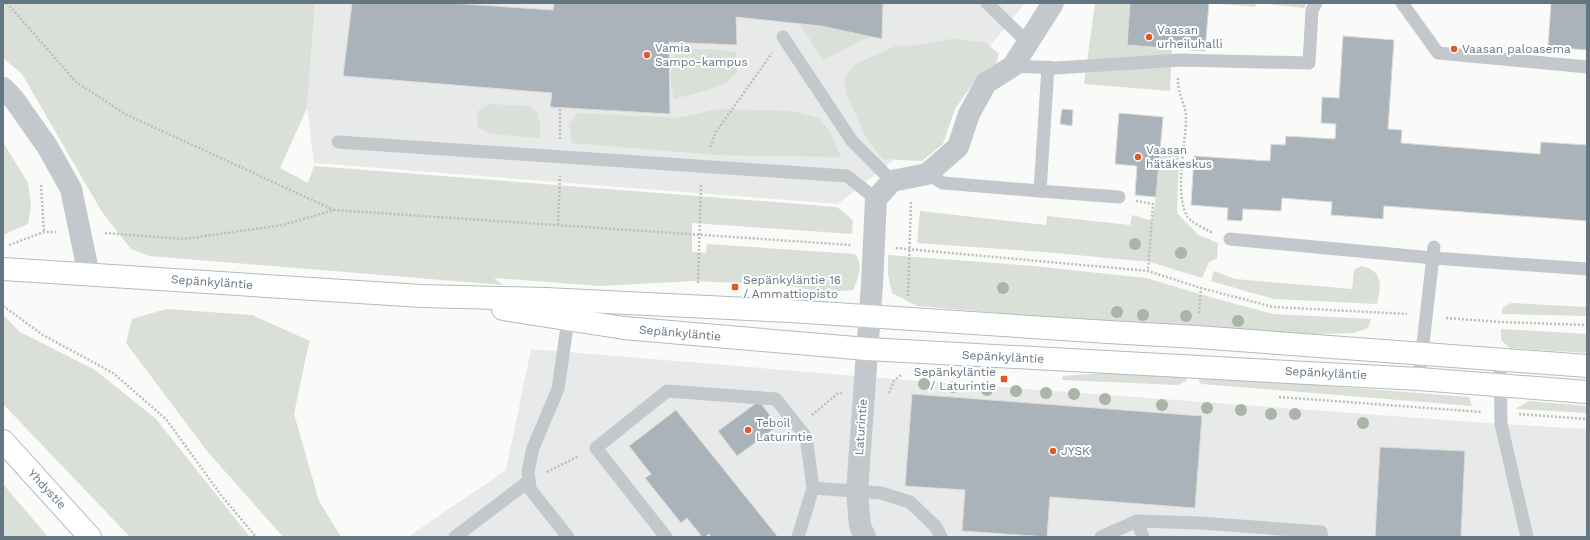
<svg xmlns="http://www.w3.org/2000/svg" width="1590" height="540" viewBox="0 0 1590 540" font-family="'Work Sans',sans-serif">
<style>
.built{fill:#e8e9e9}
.green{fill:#dadfd7}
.building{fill:#aab3b9;stroke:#dcdcda}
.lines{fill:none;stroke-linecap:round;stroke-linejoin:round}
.secondary-casing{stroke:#b3babf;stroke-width:24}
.trunk-casing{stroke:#b4b9bd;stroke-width:24}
.path{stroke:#bbbfc2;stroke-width:2.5;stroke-dasharray:2 2;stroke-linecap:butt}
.service{stroke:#c3c8cc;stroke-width:13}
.minor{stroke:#c3c8cc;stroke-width:22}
.secondary{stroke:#fff;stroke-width:22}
.trunk{stroke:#fff;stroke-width:22}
.tree{fill:#aab4a7}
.poi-dot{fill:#e4572e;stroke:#fff;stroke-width:1.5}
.labels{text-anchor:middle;stroke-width:4;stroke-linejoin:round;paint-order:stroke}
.poi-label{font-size:12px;fill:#657683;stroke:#fff;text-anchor:start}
.street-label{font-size:12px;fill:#657683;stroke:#fff}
</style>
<rect width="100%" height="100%" fill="#fafaf8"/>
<g class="built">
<polygon points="315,3 1025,3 906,150 838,204 314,163 307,108"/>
<polygon points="531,349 905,380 1501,424 1586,429 1587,430 1587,537 408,537 506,470"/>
</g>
<g class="green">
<path d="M3,3H315L307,108L280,168L308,183L314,166L837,207L853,220L852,234L692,223V252L706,253L707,244L855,254C863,266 859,277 853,290L824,292L782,285L694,281L600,286L494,278L503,285L149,256L131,249L102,212L22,74L3,58Z"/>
<polygon points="1095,3 1256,3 1255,7 1209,3 1205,51 1172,49 1170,91 1084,84"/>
<polygon points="1258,3 1307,3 1304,8"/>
<polygon points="800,24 821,26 870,36 823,60"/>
<polygon points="951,39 985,42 999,54 995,67 974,82 955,109 943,144 922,161 883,159 866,138 846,93 844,79 856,64 896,46 917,45"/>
<polygon points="711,49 736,52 737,72 726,83 704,91 674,99 670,78 675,50"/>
<polygon points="489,104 529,106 537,112 540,124 540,138 491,134 478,128 477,112"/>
<polygon points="718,109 791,111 820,118 831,134 841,157 715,155 572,143 569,124 578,113 678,118"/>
<polygon points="3,142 28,183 31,205 28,224 3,235"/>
<polygon points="1160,150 1179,152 1177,213 1197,234 1218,243 1217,258 1209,262 1202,278 1150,262 1044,252 917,243 920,211 1046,225 1047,216 1130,225 1132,215 1152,221 1156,197"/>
<polygon points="888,255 1033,266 1146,278 1210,297 1273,314 1371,319 1368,328 1354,333 1309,334 1109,322 917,306 892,293 888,275"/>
<path d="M1361,266C1384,271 1381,285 1377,304L1274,299L1211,281L1214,271L1235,279L1352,289L1354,270Z"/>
<polygon points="1511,303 1587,307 1587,316 1502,314 1502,308"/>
<polygon points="166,309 252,315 310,341 306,356 294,414 319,501 341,537 283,537 207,451 126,343 132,319"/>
<polygon points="3,315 20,332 95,370 156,419 250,537 130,537 3,404"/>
<polygon points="1501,329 1587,334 1587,353 1510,348 1501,340"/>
<polygon points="1120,372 1187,376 1186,381 1178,385 1062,380 1063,376"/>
<polygon points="1199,376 1469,397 1472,406 1202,384 1199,382"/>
<polygon points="1529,401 1587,406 1587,413 1515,409"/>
<polygon points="3,484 48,537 3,537"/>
</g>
<g class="building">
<polygon points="352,3 450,3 553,10 554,3 883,3 882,39 821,26 736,17 737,45 669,42 670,114 550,107 552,93 343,76"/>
<polygon points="1130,3 1209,3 1205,51 1127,45"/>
<polygon points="1551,3 1587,3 1587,50 1548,47"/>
<polygon points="1343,36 1394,40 1388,129 1402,130 1401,143 1540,154 1541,142 1587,145 1587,221 1384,206 1383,219 1331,215 1332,202 1282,198 1281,211 1243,209 1242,221 1227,220 1228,208 1191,205 1194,156 1270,161 1271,144 1285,145 1286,136 1335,139 1336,124 1321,123 1322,97 1339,98"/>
<polygon points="1062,109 1073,110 1072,126 1060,124"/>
<polygon points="1119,113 1163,117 1156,197 1135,195 1137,166 1115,164"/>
<polygon points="912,394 1202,416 1195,508 1050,497 1047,537 962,531 965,490 905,486"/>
<polygon points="759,401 778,426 737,456 718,431"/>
<polygon points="676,410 778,537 711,537 709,534 705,537 702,537 687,518 681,523 645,478 651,474 629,446"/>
<polygon points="1380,447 1465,451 1461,537 1375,537"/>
</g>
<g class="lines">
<g class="secondary-casing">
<g id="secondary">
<polyline points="3,269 421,296 546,299 790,311 1108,332 1197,337 1587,366"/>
<polyline points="503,309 624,328 867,349 1419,379 1587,392"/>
</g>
</g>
<g class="trunk-casing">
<polyline id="trunk" points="3,441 90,537"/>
</g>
<g class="path">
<polyline points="7,3 76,82 125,114 334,210"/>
<path d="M1178,78C1177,93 1186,104 1186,117C1186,146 1174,191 1187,216C1190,222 1207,230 1213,233"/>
<polyline points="560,139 560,107"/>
<polyline points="710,147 716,132 772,53"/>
<polyline points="41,185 44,232"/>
<polyline points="1136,201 1153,204 1148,271"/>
<polyline points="558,225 560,176"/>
<polyline points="105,233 184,239 283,225 334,210 851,245"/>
<polyline points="9,245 44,232 56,232"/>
<polyline points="896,248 1148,271 1201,288 1273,307 1407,314"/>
<polyline points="698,283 701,185"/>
<polyline points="908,296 911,201"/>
<polyline points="3,306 43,335 113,373 166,419 221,495 256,537"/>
<polyline points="1199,313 1201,288"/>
<polyline points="1446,318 1501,322 1587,325"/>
<polyline points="889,393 894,381 902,374"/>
<polyline points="1279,397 1482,412"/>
<polyline points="1519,414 1587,419"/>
<polyline points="812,415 837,394 842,393"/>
<polyline points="547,472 579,456"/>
</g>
<g class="service">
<polyline points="987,3 1028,43"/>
<polyline points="1402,3 1438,53 1587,67"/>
<polyline points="783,37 852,141 892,181"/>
<polyline points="1013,66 1056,68 1180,60 1309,63 1312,10 1316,3"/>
<polyline points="338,142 847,176 876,199"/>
<polyline points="927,174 943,183 1040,191 1048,67"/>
<polyline points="1040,191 1119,197"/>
<polyline points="1230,239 1433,258 1587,269"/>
<polyline points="1500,359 1501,424 1527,537"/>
<polyline points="1419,379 1434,247"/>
<polyline points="813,488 881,493 910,502 936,527 941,537"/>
<polyline points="1137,521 1200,523 1321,532 1322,537"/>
<polyline points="455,537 529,481"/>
<polyline points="568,537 530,489 528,471 533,448 558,389 569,313"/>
<polyline points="666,537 596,448 667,391 776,399 806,437 813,488 798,537"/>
<polyline points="1101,537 1137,521 1143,537"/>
</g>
<g class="minor">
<polyline points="3,88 13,98 47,146 71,189 89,275"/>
<polyline points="865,537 860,526 857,491 872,284 876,199 892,181 927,174 958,147 969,114 986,83 1013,66 1053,3"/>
</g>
<use href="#secondary" class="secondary"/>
<use href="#trunk" class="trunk"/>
</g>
<g class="tree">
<circle cx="1135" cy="244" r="6"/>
<circle cx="1181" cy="253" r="6"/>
<circle cx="1003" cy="288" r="6"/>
<circle cx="1117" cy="312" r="6"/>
<circle cx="1143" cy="315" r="6"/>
<circle cx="1186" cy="316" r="6"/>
<circle cx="1238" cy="321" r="6"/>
<circle cx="924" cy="384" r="6"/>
<circle cx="953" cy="387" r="6"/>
<circle cx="987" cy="390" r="6"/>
<circle cx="1016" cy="391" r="6"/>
<circle cx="1046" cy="393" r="6"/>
<circle cx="1074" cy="394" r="6"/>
<circle cx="1105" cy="399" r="6"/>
<circle cx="1162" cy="405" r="6"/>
<circle cx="1207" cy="408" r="6"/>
<circle cx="1241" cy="410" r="6"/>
<circle cx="1271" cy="414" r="6"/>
<circle cx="1295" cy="414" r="6"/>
<circle cx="1363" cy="423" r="6"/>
</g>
<g class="poi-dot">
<circle cx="1149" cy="37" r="4"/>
<circle cx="1454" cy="49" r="4"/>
<circle cx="647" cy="55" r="4"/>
<circle cx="1138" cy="157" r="4"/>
<rect x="731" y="283" width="8" height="8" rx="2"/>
<rect x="1000" y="375" width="8" height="8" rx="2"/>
<circle cx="748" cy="430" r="4"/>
<circle cx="1053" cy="451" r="4"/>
</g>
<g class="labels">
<g class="poi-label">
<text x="1157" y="34">Vaasan<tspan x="1157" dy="14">urheiluhalli</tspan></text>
<text x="655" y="52">Vamia<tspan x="655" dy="14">Sampo-kampus</tspan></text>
<text x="1462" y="53">Vaasan paloasema</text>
<text x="1146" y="154">Vaasan<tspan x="1146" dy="14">hätäkeskus</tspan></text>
<text x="743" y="284">Sepänkyläntie 16<tspan x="743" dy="14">/ Ammattiopisto</tspan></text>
<text x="996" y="376" text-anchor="end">Sepänkyläntie<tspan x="996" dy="14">/ Laturintie</tspan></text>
<text x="756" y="427">Teboil<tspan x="756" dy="14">Laturintie</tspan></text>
<text x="1061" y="455">JYSK</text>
</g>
<g class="street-label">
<text transform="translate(212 282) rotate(4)" y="4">Sepänkyläntie</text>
<text transform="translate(680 333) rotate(5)" y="4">Sepänkyläntie</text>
<text transform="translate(1003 357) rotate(3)" y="4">Sepänkyläntie</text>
<text transform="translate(1326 373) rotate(3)" y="4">Sepänkyläntie</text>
<text transform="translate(861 427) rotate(-86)" y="4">Laturintie</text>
<text transform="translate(47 489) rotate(47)" y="4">Yhdystie</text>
</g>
</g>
<rect width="1590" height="540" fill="none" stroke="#657683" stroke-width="8"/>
</svg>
